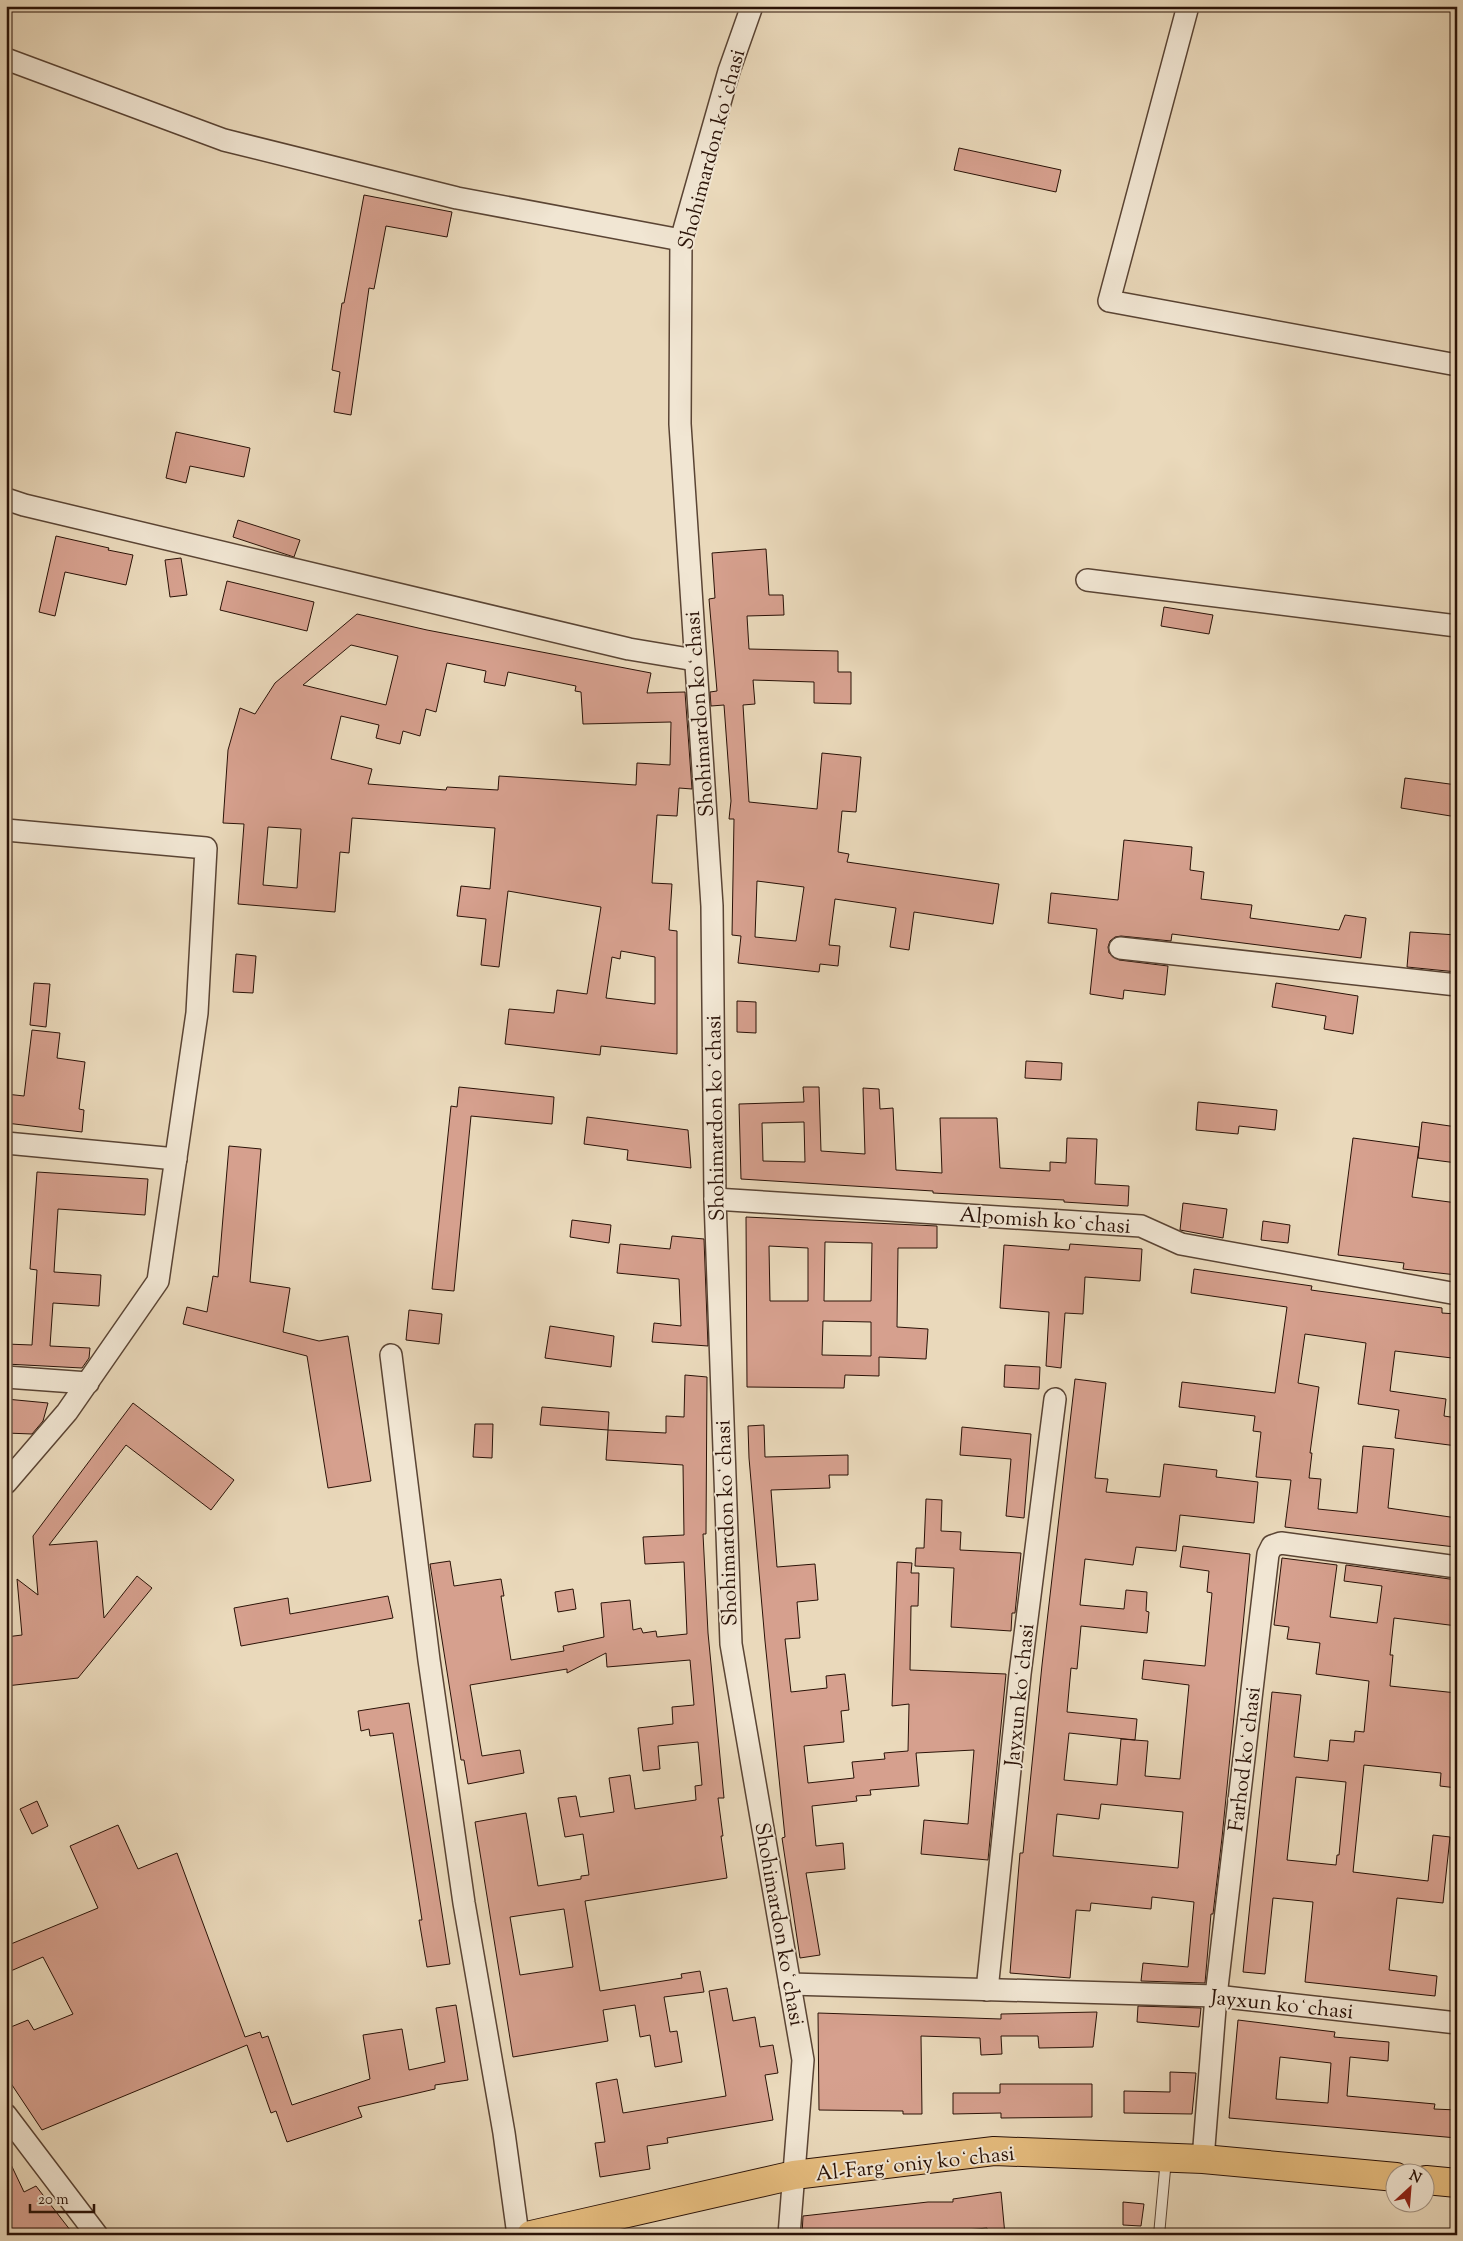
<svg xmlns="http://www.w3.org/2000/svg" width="1463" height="2241" viewBox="0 0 1463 2241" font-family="'Sorts Mill Goudy',serif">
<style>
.building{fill:#d6a08e;stroke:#2a1207;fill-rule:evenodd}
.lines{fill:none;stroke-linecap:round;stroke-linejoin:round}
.lane-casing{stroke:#5a4434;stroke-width:12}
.street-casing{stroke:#5a4434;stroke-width:24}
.primary-casing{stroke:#2a1207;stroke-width:30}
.lane{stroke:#f1e6d3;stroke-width:10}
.street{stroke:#f1e6d3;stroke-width:21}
.primary{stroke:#e5bc7e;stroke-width:28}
.labels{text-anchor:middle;stroke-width:4;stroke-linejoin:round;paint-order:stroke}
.street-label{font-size:21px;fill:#2a1207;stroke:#f1e6d3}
</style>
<rect width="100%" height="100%" fill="#ead9bb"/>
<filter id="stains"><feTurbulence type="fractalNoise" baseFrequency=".004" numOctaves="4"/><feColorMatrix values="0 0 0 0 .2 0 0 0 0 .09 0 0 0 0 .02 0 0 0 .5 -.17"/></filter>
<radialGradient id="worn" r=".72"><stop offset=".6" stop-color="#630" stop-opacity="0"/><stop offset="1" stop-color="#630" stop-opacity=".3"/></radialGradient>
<g class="building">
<polygon points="959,148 1061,170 1056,192 954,170"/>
<polygon points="364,195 452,212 447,237 386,226 374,289 369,288 351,415 334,412 340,372 332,370 342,303 344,303"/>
<polygon points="176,432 250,448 244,477 190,466 186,483 166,478"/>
<polygon points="238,520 300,540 294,557 233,537"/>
<polygon points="56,536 109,548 108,550 133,555 126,585 65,572 55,616 39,612"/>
<path d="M766,549L769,595H783L784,615L747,616L749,649L838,651V672H851V704L814,703V682L753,680L755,704L743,705L749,802L817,809L822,753L861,757L856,812L842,811L838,852L849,854L847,862L999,884L993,924L914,912L909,950L890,947L896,908L835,899L829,945L840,946L838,966L820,964L819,972L738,963L741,936L732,935L734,819H729L731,801L724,705L711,706L710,692L717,691L709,599L715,598L712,553ZM757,881L804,887L796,941L755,937Z"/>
<polygon points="181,558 187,595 170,597 165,560"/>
<polygon points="227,581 314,602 307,631 220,610"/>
<polygon points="1164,607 1213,615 1209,634 1161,626"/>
<path d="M357,614L427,630L651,673L647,693L685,692L692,789L679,788L677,816L657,815L652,883L672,884L669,930L677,931V1054L601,1046L600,1055L505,1044L509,1009L554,1013L557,990L587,994L601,907L508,891L499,967L481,965L486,919L457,916L461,886L490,889L495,828L352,818L349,853L340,852L335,912L238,904L244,824L223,823L228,750L240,708L255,714L275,683ZM351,645L398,656L386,705L303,685ZM447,663L486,671L484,682L505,686L508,672L576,686L575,691L581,692L583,724L671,722L670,765L637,763L636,785L499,776L498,790L447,787L446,790L368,784L372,769L331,759L341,716L379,725L376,738L400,744L403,731L420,736L426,709L436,712ZM268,827L301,829L297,888L263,885ZM621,951L655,957V1004L606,998L612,957L620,959Z"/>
<polygon points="1405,778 1457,785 1457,817 1401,808"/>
<polygon points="1124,840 1192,847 1190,870 1204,872 1201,899 1252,905 1250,918 1339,930 1345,915 1366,918 1361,958 1172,934 1171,941 1121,936 1115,937 1110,941 1108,947 1109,953 1119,960 1168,966 1165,995 1124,990 1123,999 1090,994 1097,929 1048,923 1051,893 1118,900"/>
<polygon points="1410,932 1457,935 1457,972 1407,967"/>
<polygon points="236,954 256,956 253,993 233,992"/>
<polygon points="34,983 50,984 46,1027 30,1025"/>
<polygon points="1276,983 1358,996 1353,1034 1324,1029 1326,1016 1272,1007"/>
<polygon points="737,1001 756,1002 756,1033 737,1032"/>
<polygon points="32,1030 60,1033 57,1058 85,1062 79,1109 84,1110 82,1132 6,1123 6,1094 24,1096"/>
<polygon points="1026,1061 1062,1063 1061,1080 1025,1078"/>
<polygon points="459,1087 554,1097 552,1124 471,1116 454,1291 432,1289 451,1106 457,1107"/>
<path d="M803,1087H819L821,1151L865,1154L863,1088L879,1089L880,1109L893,1108L896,1170L942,1173L940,1118H997L1000,1168L1050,1171V1162L1066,1163L1067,1138L1097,1139L1095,1184L1129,1186L1128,1206L1064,1202V1200L933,1193V1191L741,1179L739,1104L804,1102ZM804,1122L805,1162L763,1161L762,1123Z"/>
<polygon points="1198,1102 1277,1110 1275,1130 1239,1126 1238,1134 1196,1130"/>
<polygon points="587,1117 688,1130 691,1168 627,1160 628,1150 584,1144"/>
<polygon points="1422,1122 1457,1127 1457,1163 1418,1158"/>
<polygon points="1353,1138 1419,1147 1412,1197 1457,1203 1457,1275 1403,1269 1404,1263 1338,1255"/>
<polygon points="229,1146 261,1149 250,1282 290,1288 283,1332 319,1341 348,1336 371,1481 328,1488 307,1356 183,1324 187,1307 207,1312 213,1276 218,1277"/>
<polygon points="37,1172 148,1179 145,1215 58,1209 54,1272 101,1275 99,1306 53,1303 50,1346 90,1348 89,1358 82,1368 6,1364 6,1344 32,1345 37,1270 30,1269"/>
<polygon points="1183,1203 1227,1209 1223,1238 1180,1230"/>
<path d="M746,1217L937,1226V1248H898L897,1327L928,1329L926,1359L879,1357V1376L845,1375L844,1388L747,1387ZM825,1242L872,1243L871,1301H824ZM769,1246L808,1248V1301H770ZM823,1321L871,1322V1356L822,1355Z"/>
<polygon points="572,1220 611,1225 609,1243 570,1237"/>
<polygon points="1263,1221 1290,1225 1288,1243 1261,1240"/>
<polygon points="672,1236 704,1239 708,1346 652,1342 654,1323 681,1326 679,1279 617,1273 620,1244 670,1249"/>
<polygon points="1070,1244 1142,1249 1140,1281 1085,1277 1083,1314 1065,1313 1061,1368 1046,1366 1049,1312 1000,1308 1004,1245 1069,1250"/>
<polygon points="1194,1269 1312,1286 1311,1290 1442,1308 1442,1313 1457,1314 1457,1352 1453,1351 1452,1358 1395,1351 1390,1391 1446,1399 1444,1416 1457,1418 1457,1446 1395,1438 1399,1410 1358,1404 1366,1343 1305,1334 1298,1383 1319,1387 1310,1453 1312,1453 1309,1478 1321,1479 1318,1509 1357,1513 1363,1446 1394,1449 1388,1508 1457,1518 1455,1547 1285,1527 1291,1480 1256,1477 1261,1432 1253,1431 1255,1416 1179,1407 1182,1382 1275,1393 1287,1307 1191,1293"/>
<polygon points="409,1310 442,1314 439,1344 406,1340"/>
<polygon points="550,1326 614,1336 611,1367 545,1358"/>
<polygon points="1005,1365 1040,1367 1039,1389 1004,1387"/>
<path d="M685,1375L707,1377L706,1534H703L708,1633L724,1798H718L723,1836H721L727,1878L585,1901L600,1991L682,1978L681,1974L700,1971L704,1992L664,1997L670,2032L677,2031L682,2062L655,2067L650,2035L640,2037L635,2005L603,2010L608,2041L513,2057L475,1822L526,1813L538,1886L581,1879V1876L589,1875L583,1834L565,1837L558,1798L576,1796L580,1817L614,1812L609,1778L630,1775L635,1809L696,1800L695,1786L702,1785L698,1742L658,1746L660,1769L643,1771L638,1728L673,1724L672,1707L694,1705L690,1660L607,1667L606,1653L567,1673V1669L470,1685L482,1756L520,1750L524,1773L468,1784L464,1760H461L430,1564L450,1561L454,1586L501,1579L504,1596H501L511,1660L564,1651L563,1646L604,1637L601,1603L630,1600L633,1630L641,1628L643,1633L656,1631L657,1637L687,1634L684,1562L645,1564L643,1537L684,1535L683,1465L606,1460L608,1430L666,1433V1416L684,1417ZM564,1909L573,1967L520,1975L510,1917Z"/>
<path d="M1075,1379L1106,1383L1095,1478L1108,1479L1106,1492L1160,1497L1164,1464L1217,1470L1216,1477L1258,1482L1254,1523L1180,1515L1176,1551L1136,1547L1133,1565L1085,1559L1080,1605L1124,1609L1126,1590L1147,1592L1146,1611L1149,1612L1147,1633L1081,1626L1077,1669L1071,1668L1067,1712L1137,1719L1135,1740L1069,1733L1064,1780L1117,1785L1121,1739L1148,1741L1145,1776L1180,1779L1189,1685L1142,1679L1144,1660L1205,1666L1212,1593L1207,1592L1209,1571L1180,1567L1183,1546L1250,1554L1222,1838L1213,1914H1211L1205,1983L1141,1981L1143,1963L1188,1967L1194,1902L1152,1897L1151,1909L1091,1903L1090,1911L1076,1910L1070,1978L1010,1973L1020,1853H1023L1042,1665ZM1101,1804L1183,1812L1178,1868L1053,1856L1057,1814L1099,1819Z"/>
<polygon points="6,1399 48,1403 43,1421 32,1434 6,1433"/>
<polygon points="133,1403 234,1480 211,1510 126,1445 49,1545 97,1541 104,1618 137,1576 152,1588 78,1678 6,1686 6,1637 22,1635 17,1579 38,1595 33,1536"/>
<polygon points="542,1407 609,1412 608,1430 540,1425"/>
<polygon points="475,1424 493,1424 492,1458 473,1457"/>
<polygon points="764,1425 765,1457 848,1455 848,1475 829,1475 830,1488 771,1490 777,1567 815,1564 818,1600 797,1602 800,1638 785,1639 791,1692 827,1688 826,1676 845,1674 849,1710 841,1711 844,1742 804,1746 808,1783 854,1778 852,1762 885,1759 884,1753 908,1751 909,1704 892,1706 897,1562 912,1563 911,1573 919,1573 918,1606 911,1606 910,1670 1006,1674 988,1860 921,1854 924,1820 968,1824 974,1750 916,1753 919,1786 870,1790 871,1795 856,1796 857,1801 812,1806 816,1846 843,1843 845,1869 806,1873 820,1955 800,1958 782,1838 785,1837 765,1641 749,1458 748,1426"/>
<polygon points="962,1427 1031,1434 1024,1518 1006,1516 1011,1459 960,1455"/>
<polygon points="926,1499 942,1500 941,1531 961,1532 960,1550 1021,1553 1015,1613 1012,1613 1011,1631 951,1627 954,1568 915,1566 916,1548 924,1548"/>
<path d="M1282,1558L1337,1565L1330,1617L1377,1623L1382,1586L1344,1581L1346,1565L1457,1580V1626L1394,1618L1390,1655H1393L1390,1686L1457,1693V1788L1440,1786L1441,1773L1364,1765L1353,1872L1428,1881L1433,1835L1450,1837L1443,1903L1397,1898L1389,1970L1437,1976L1435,1996L1305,1982L1313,1902L1273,1898L1265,1974L1243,1972L1272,1692L1301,1695L1294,1757L1328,1761L1330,1740L1354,1742L1355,1731L1364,1732L1369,1681L1316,1674L1320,1643L1287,1639L1289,1627L1274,1625ZM1296,1777L1346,1782L1339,1855H1337L1336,1865L1287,1860Z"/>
<polygon points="573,1589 576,1609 558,1612 555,1592"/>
<polygon points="388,1596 393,1618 241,1646 234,1608 288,1598 290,1614"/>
<polygon points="409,1703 450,1964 427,1967 419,1920 422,1920 393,1733 370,1736 369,1729 361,1731 358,1711"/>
<polygon points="37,1801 48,1826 32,1834 20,1809"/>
<polygon points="118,1825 138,1869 177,1853 245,2037 260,2032 262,2038 268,2036 292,2105 370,2079 363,2035 402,2029 409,2070 445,2062 436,2008 456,2005 468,2080 435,2085 435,2089 358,2107 362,2117 287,2142 276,2111 271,2113 247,2045 42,2130 6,2076 6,2029 28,2020 34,2030 73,2014 43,1957 6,1973 6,1946 98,1908 70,1846"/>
<polygon points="727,1988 733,2021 755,2017 760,2047 773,2045 778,2073 765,2075 773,2120 667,2138 668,2143 647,2146 650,2169 600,2177 595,2143 605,2142 596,2083 617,2079 623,2113 726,2096 709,1991"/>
<polygon points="1138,2006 1201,2008 1199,2027 1137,2022"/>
<polygon points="1097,2012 1093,2047 1039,2048 1038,2036 1001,2036 1002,2054 981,2055 980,2038 921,2036 922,2114 903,2114 903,2111 819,2110 818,2013 1001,2019 1001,2014"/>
<path d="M1238,2020L1335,2032L1334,2037L1389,2042L1388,2061L1350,2057L1347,2096L1435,2104L1434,2109L1457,2110V2138L1229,2118ZM1280,2057L1331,2063L1328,2103L1276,2099Z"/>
<polygon points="1170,2072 1196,2073 1192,2114 1124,2113 1124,2091 1170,2092"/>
<polygon points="1000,2084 1092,2084 1092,2117 1001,2118 1001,2113 953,2114 953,2093 1000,2093"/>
<polygon points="6,2154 24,2192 36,2186 74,2235 6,2235"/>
<polygon points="1001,2192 1005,2235 988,2235 987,2228 946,2232 947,2235 802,2235 803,2216 928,2202 953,2202 953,2199"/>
<polygon points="1123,2202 1144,2204 1141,2226 1123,2225"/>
</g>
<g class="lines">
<g class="lane-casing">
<polyline id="lane" points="1159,2235 1166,2159"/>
</g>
<g class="street-casing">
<g id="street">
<polyline points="752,6 729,71 681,240 680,424 712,906 715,1199 731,1644 803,2060 789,2235"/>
<polyline points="1188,6 1109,301 1457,365"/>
<polyline points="6,59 224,140 457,198 681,240"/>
<polyline points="6,499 24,505 629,649 695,660"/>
<polyline points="1087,580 1457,626"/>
<polyline points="6,830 206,848 197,1013 158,1281 67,1412 6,1483"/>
<polyline points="1120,948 1457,985"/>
<polyline points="6,1143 176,1159"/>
<polyline points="715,1199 1141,1226 1181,1244 1457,1294"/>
<polyline points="391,1355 429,1660 464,1903 504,2133 518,2235"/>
<polyline points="6,1377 88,1383"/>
<polyline points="790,1984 1216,1996 1457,2023"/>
<polyline points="987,1990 1020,1674 1055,1399"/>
<polyline points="6,2115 97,2235"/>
<polyline points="1203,2159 1216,1996 1268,1554 1272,1546 1281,1543 1457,1567"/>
</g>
</g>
<g class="primary-casing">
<g id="primary">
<polyline points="1426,2180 1457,2183"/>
<polyline points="531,2235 794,2175 994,2151 1203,2159 1396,2177"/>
</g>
</g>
<use href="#lane" class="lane"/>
<use href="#street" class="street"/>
<use href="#primary" class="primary"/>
</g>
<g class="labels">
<g class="street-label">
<text transform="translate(711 149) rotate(-75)" y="7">Shohimardon koʻchasi</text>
<text transform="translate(699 714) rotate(-94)" y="7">Shohimardon koʻchasi</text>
<text transform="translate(715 1118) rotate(-91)" y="7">Shohimardon koʻchasi</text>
<text transform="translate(1045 1220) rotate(4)" y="7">Alpomish koʻchasi</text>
<text transform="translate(726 1523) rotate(-92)" y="7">Shohimardon koʻchasi</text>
<text transform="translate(1019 1695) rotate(-84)" y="7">Jayxun koʻchasi</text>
<text transform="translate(1244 1759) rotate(-83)" y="7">Farhod koʻchasi</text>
<text transform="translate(780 1924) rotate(80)" y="7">Shohimardon koʻchasi</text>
<text transform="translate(1282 2004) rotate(6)" y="7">Jayxun koʻchasi</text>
<text transform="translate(915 2163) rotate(-6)" y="7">Al-Fargʻoniy koʻchasi</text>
</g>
</g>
<rect width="1463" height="2241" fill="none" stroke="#ead9bb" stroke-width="25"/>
<rect x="8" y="8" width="1448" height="2226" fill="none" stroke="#2a1207" stroke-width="2.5"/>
<rect x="12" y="12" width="1438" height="2216" fill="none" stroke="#2a1207"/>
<g transform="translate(1410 2188) rotate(26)"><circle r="24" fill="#f1e6d3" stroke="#a19181"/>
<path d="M0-4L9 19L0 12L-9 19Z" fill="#8f2418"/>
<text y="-8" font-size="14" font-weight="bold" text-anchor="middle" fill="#2a1207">N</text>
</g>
<path d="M30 2204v8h64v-8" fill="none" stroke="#2a1207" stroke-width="2.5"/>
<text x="38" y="2204" font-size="15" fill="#2a1207" stroke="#f1e6d3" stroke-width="4" paint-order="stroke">20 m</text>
<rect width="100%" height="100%" filter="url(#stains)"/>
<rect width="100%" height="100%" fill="url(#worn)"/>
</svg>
